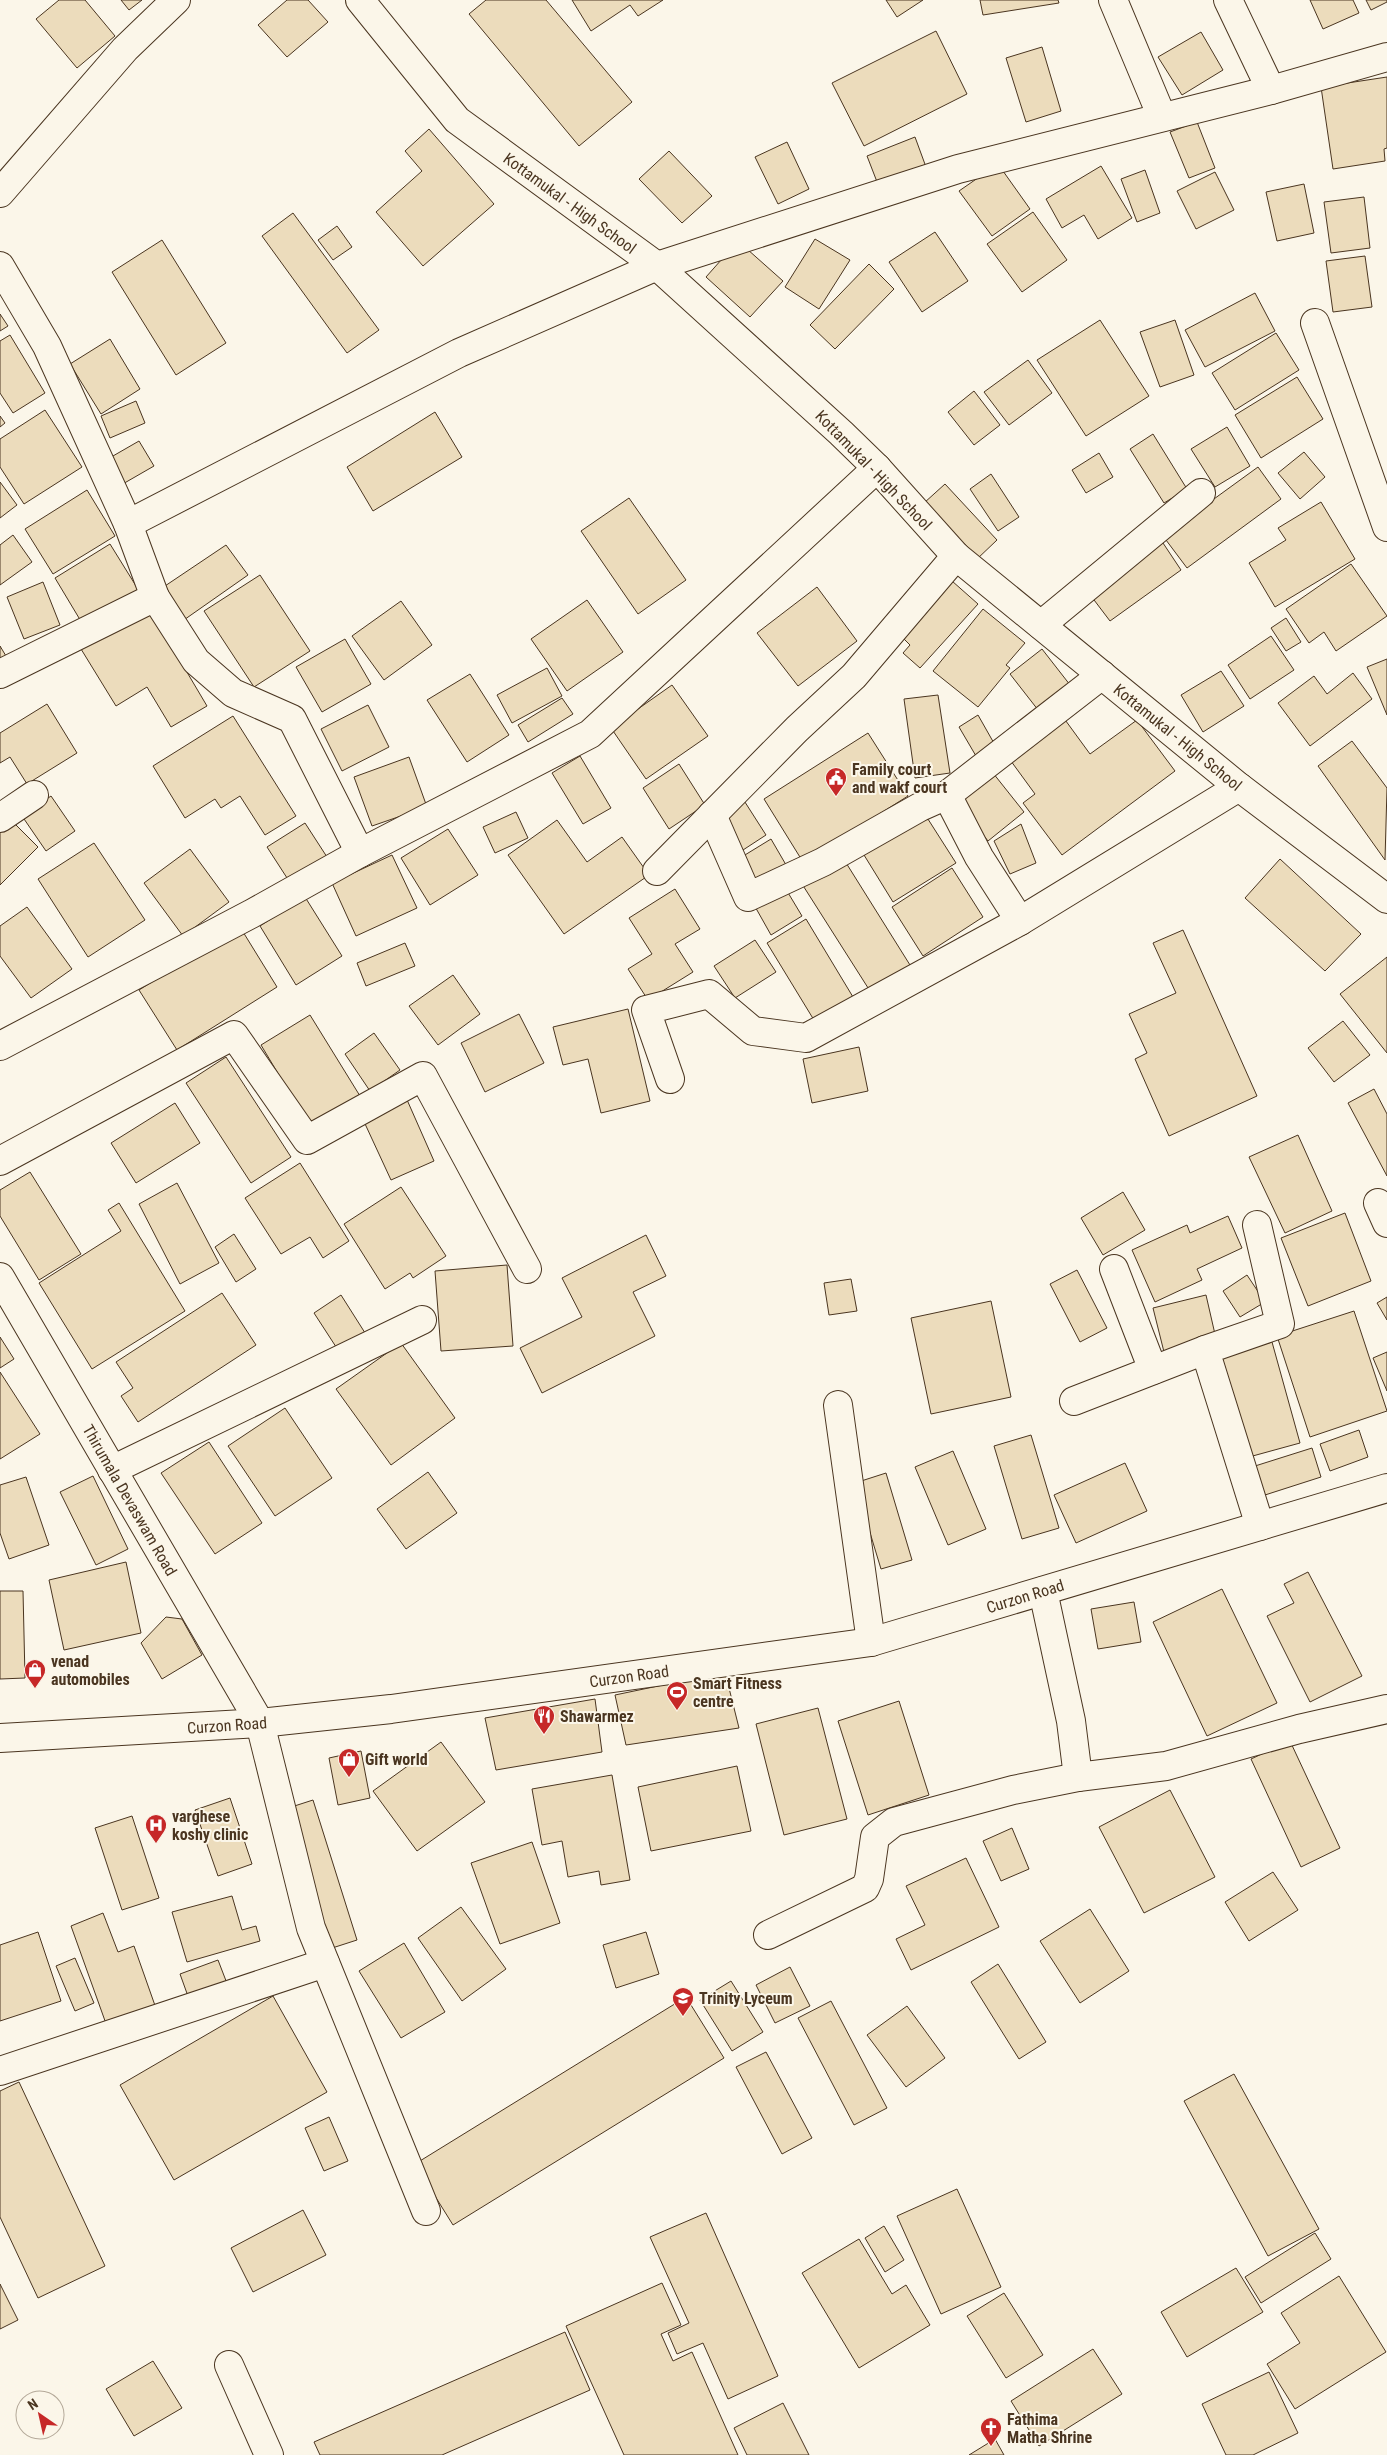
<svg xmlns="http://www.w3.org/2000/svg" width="1387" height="2455" viewBox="0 0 1387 2455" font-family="'Roboto Condensed',sans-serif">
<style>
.building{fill:#ecdcbc;stroke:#4a3520}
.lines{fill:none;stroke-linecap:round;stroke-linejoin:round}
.minor-casing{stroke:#4a3520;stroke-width:30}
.major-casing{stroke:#4a3520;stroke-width:30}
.minor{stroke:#fbf6e9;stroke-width:28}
.major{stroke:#fbf6e9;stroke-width:28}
.labels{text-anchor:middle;stroke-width:4;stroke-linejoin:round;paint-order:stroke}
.street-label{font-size:16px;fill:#4a3520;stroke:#fbf6e9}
.poi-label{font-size:16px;font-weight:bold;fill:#4a3520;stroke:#fbf6e9;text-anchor:start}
</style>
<rect width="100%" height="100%" fill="#fbf6e9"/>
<g class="building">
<polygon points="59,0 85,0 115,36 77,68 36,19"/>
<polygon points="121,0 142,0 129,10"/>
<polygon points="287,0 308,0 328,22 287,57 258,25"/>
<polygon points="486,0 546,0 632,102 579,146 469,14"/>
<polygon points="572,0 663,0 638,16 630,5 591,31"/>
<polygon points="886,0 923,0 897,17"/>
<polygon points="980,0 1058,0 1059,3 983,15"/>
<polygon points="1310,0 1353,0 1359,13 1323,29"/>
<polygon points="1366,0 1387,0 1387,2 1371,10"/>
<polygon points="936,31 967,94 864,146 832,83"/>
<polygon points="1201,32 1223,70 1182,95 1158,57"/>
<polygon points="1042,47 1061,111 1026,122 1006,58"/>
<polygon points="1387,77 1387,148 1384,149 1385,161 1333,169 1321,87"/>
<polygon points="1197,122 1215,168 1189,178 1170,132"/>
<polygon points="429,129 494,204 423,266 376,212 422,171 405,151"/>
<polygon points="915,137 926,167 879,187 867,156"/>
<polygon points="787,142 809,189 778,204 755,157"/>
<polygon points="669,151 712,196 682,223 639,179"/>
<polygon points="998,164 1030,209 992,236 959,191"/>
<polygon points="1101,166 1132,218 1098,239 1084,215 1062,228 1046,199"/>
<polygon points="1145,170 1160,213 1137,222 1121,179"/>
<polygon points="1215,172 1234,210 1196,229 1177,191"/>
<polygon points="1304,184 1314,233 1277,241 1266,192"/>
<polygon points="1364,197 1370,248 1331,253 1324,202"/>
<polygon points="1033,212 1067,260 1022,292 987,244"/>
<polygon points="293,213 379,330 347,353 262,236"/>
<polygon points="337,226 352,247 333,260 318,240"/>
<polygon points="935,232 968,281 922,312 889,262"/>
<polygon points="815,239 850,260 819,309 785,287"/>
<polygon points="162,240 226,343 176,375 112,272"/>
<polygon points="738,241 783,281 750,317 706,277"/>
<polygon points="1365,256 1372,307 1333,312 1326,261"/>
<polygon points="869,264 894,289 835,349 810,325"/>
<polygon points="1255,293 1275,331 1205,367 1185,330"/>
<polygon points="0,314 8,326 0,331"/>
<polygon points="1100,320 1149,396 1086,436 1037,360"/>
<polygon points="1175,320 1194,375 1160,387 1140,332"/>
<polygon points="1276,333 1299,370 1235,410 1212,373"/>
<polygon points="10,335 45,393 13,413 0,393 0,341"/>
<polygon points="110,339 140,389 101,414 70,364"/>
<polygon points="1028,360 1052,393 1009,425 984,392"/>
<polygon points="1297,377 1323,419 1261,458 1235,415"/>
<polygon points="974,391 1000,425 974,445 948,412"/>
<polygon points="136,401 145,423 110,438 101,416"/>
<polygon points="45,410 82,467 24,504 0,467 0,439"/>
<polygon points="435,412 462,457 373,511 347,467"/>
<polygon points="0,416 5,423 0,427"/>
<polygon points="1227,427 1250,466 1215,487 1191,449"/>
<polygon points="1153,434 1187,489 1164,503 1130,449"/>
<polygon points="139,441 154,466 121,485 106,460"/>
<polygon points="1304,452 1325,477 1300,499 1278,473"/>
<polygon points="1099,453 1113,477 1086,493 1072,470"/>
<polygon points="1258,467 1281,499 1187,568 1163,536"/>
<polygon points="991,474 1019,517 998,531 970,489"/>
<polygon points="0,482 17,505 0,518"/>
<polygon points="945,484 997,540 976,560 924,503"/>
<polygon points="87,490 115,536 53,574 25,529"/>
<polygon points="629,498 686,580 638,614 581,531"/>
<polygon points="1321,502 1355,559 1275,607 1249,563 1286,540 1278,528"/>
<polygon points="13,535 32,562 0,585 0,545"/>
<polygon points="1161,540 1181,570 1110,621 1088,592"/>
<polygon points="110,544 141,594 85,628 55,578"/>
<polygon points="226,545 248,575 181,622 159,590"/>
<polygon points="1351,564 1387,616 1336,651 1324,632 1309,643 1286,609"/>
<polygon points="260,575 310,651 254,687 204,611"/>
<polygon points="952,581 978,604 920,668 903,653 910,645 902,637"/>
<polygon points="43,582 60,625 24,639 7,597"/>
<polygon points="817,587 857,641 798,686 757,633"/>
<polygon points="587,600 623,652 567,691 531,639"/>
<polygon points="401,601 432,645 384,680 352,636"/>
<polygon points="149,608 207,706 171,727 147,687 116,706 81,649"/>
<polygon points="983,609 1025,643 1006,665 1010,668 978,707 933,671"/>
<polygon points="1286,618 1301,642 1286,651 1271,628"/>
<polygon points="1271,636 1294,670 1250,699 1228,665"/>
<polygon points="345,639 371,684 322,712 296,667"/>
<polygon points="0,646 6,656 0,660"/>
<polygon points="1042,649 1074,690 1042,715 1010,674"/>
<polygon points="1387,659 1387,715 1367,667"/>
<polygon points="547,668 562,696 512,723 497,695"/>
<polygon points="1221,671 1244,706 1203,732 1181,695"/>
<polygon points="1353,673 1372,699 1310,746 1278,703 1314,676 1327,694"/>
<polygon points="470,674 509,735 467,762 427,700"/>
<polygon points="672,685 708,736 646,779 611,728"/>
<polygon points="938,695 950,773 915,778 904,699"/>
<polygon points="562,698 573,714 528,742 518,725"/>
<polygon points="47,704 77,753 27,784 10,757 0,763 0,733"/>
<polygon points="368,705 389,747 342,771 321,729"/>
<polygon points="978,715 995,745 976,756 959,727"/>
<polygon points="233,716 296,816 265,835 240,796 221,808 215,799 185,818 153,766"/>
<polygon points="1063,717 1090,754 1137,720 1175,771 1062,855 1023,803 1035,794 1008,757"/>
<polygon points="868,733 908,796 803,862 764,799"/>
<polygon points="1352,741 1387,788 1385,860 1318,766"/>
<polygon points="580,756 611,808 583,824 552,773"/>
<polygon points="409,757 427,807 372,826 354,777"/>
<polygon points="679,764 705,805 669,829 643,788"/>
<polygon points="993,773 1024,812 988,841 957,802"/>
<polygon points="51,796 75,831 46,851 22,816"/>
<polygon points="743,799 766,835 743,850 720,813"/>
<polygon points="516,812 528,838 495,853 483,827"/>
<polygon points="926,816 956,863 893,902 864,855"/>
<polygon points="10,819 38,847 0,885 0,829"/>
<polygon points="557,820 587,862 622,837 649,875 564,934 508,855"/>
<polygon points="305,823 327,857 289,881 267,847"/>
<polygon points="1021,824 1036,863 1010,874 994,841"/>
<polygon points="448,829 478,875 430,905 401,858"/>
<polygon points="771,839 789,870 758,888 740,858"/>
<polygon points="94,843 145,920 88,957 38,879"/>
<polygon points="190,849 229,902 183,936 144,883"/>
<polygon points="392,855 417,908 356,936 332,883"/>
<polygon points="843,858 910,965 870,991 802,884"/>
<polygon points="1280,859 1361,934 1325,971 1245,898"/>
<polygon points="952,868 983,917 923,956 892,907"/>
<polygon points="784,886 802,916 771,935 753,903"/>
<polygon points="675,889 700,929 675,944 693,972 648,1000 628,969 652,954 629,918"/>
<polygon points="305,897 342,956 296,985 260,926"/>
<polygon points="27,907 72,969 31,998 0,956 0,926"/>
<polygon points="806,919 856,1002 817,1025 767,943"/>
<polygon points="240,927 277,987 177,1050 139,990"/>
<polygon points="1183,930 1257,1096 1169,1136 1135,1059 1147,1053 1129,1014 1176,993 1153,943"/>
<polygon points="755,940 776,972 735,998 714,966"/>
<polygon points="405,943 415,966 366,986 357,963"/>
<polygon points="1387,957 1387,1053 1340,994"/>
<polygon points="453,975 480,1014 438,1045 409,1006"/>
<polygon points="628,1009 650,1101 601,1113 588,1059 563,1065 553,1027"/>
<polygon points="519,1014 544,1063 485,1092 461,1043"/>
<polygon points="310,1015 360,1096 310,1127 261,1045"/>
<polygon points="1343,1021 1370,1055 1334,1082 1308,1048"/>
<polygon points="374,1033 400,1070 370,1091 345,1054"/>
<polygon points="859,1047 868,1091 812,1103 803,1059"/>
<polygon points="226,1057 291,1157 251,1183 186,1083"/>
<polygon points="1374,1089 1387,1114 1387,1176 1348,1103"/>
<polygon points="404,1093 434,1161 391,1180 360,1113"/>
<polygon points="175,1103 200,1143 136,1183 111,1143"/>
<polygon points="1298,1135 1332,1211 1285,1233 1249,1157"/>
<polygon points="300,1163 349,1241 323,1258 310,1237 281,1254 245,1198"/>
<polygon points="30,1172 81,1254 39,1280 0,1216 0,1190"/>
<polygon points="177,1183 219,1263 180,1284 139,1204"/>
<polygon points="401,1187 446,1256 413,1278 410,1273 385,1289 344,1224"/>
<polygon points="1123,1192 1145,1230 1103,1255 1081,1218"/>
<polygon points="119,1203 185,1311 92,1369 39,1283 121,1231 108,1210"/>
<polygon points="1345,1213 1371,1281 1308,1306 1281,1238"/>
<polygon points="1228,1216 1242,1248 1197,1269 1202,1280 1155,1302 1132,1250 1187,1225 1190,1233"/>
<polygon points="234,1234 256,1269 236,1282 215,1247"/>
<polygon points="646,1235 666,1276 633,1292 655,1336 542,1393 520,1348 582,1317 562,1278"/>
<polygon points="507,1265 513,1346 441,1351 435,1271"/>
<polygon points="1077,1270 1107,1328 1080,1342 1050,1284"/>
<polygon points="1247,1275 1265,1302 1240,1317 1223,1291"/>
<polygon points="851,1279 857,1311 829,1315 824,1283"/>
<polygon points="222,1293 256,1345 138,1422 121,1396 133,1388 116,1362"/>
<polygon points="341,1295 367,1336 340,1353 314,1313"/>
<polygon points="1206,1295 1217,1343 1165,1356 1153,1308"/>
<polygon points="1387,1297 1387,1320 1377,1303"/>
<polygon points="991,1301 1011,1397 931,1414 911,1318"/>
<polygon points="1354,1311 1387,1411 1310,1437 1277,1336"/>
<polygon points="0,1337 14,1359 0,1368"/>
<polygon points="1272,1342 1300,1443 1249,1457 1220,1357"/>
<polygon points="401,1343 455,1418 391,1465 336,1389"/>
<polygon points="1387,1352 1387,1391 1373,1358"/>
<polygon points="0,1372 40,1434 0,1459"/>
<polygon points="285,1408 332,1478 275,1516 228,1446"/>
<polygon points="1359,1430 1368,1457 1330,1471 1320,1444"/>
<polygon points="1031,1435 1059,1528 1022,1539 994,1446"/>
<polygon points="209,1442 262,1523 215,1554 161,1473"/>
<polygon points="1312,1448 1321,1477 1265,1495 1255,1466"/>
<polygon points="953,1451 986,1529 948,1545 915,1467"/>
<polygon points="1125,1463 1147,1511 1076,1543 1054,1495"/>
<polygon points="428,1472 457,1513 406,1549 377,1509"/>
<polygon points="886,1473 912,1560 881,1569 855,1483"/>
<polygon points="93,1476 128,1549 96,1565 60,1492"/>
<polygon points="26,1477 49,1545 9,1559 0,1533 0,1485"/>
<polygon points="126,1562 141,1633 64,1650 49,1580"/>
<polygon points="1308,1572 1362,1676 1310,1702 1267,1616 1294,1603 1284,1584"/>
<polygon points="1222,1589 1277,1703 1207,1736 1153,1622"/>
<polygon points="0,1591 23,1591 25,1678 0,1679"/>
<polygon points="1134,1602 1141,1642 1098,1649 1091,1609"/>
<polygon points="166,1617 182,1619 202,1655 162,1679 141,1643"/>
<polygon points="725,1672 739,1728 626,1745 615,1695"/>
<polygon points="595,1699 602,1752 496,1770 485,1718"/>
<polygon points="899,1701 929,1795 868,1815 838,1721"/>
<polygon points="818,1708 847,1819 784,1835 756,1724"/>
<polygon points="1290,1741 1340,1848 1301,1867 1251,1759"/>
<polygon points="441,1742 485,1802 417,1851 373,1791"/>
<polygon points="361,1751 370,1798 338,1805 329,1758"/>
<polygon points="737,1766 751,1831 651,1851 638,1787"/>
<polygon points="612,1775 630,1880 601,1885 599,1871 568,1877 562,1841 542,1845 532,1789"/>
<polygon points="1170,1790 1215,1877 1144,1913 1099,1827"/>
<polygon points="230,1798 252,1864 218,1876 195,1810"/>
<polygon points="313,1800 357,1940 326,1950 282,1810"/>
<polygon points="132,1816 159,1898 122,1910 95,1828"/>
<polygon points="1012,1828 1029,1869 1001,1881 983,1841"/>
<polygon points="532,1842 560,1923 500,1944 471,1863"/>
<polygon points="966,1858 999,1927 911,1970 896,1939 925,1925 906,1886"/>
<polygon points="1273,1872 1298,1910 1249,1941 1225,1902"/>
<polygon points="232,1896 242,1930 256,1926 260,1941 187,1962 172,1912"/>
<polygon points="461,1907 506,1969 462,2001 418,1938"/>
<polygon points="1090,1909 1129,1971 1080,2003 1040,1941"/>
<polygon points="103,1913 118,1952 134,1946 158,2014 109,2032 71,1926"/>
<polygon points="38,1932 61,2001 0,2021 0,1945"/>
<polygon points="646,1932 659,1974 616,1988 603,1945"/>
<polygon points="404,1943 445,2012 401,2038 359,1971"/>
<polygon points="75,1958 94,2003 75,2011 56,1966"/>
<polygon points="218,1960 228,1986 189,1999 180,1974"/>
<polygon points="998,1964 1046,2042 1019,2059 971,1982"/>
<polygon points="790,1967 810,2006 775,2023 756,1985"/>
<polygon points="731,1981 763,2032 732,2051 700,2000"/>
<polygon points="273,1996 327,2092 174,2180 120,2085"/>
<polygon points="686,1997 724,2058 453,2225 415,2164"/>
<polygon points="831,2001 887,2108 854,2125 798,2018"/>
<polygon points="907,2006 945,2058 906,2087 867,2035"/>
<polygon points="766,2052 812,2138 782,2154 736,2067"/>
<polygon points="1234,2074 1319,2229 1268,2256 1184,2101"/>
<polygon points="19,2082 105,2266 38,2298 0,2217 0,2091"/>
<polygon points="329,2117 348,2161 324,2171 305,2128"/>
<polygon points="957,2189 1001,2287 941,2314 897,2216"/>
<polygon points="303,2210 326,2255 253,2292 231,2248"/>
<polygon points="706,2213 778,2376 728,2399 703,2343 677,2354 668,2333 689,2323 650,2237"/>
<polygon points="884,2226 904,2260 885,2272 865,2238"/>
<polygon points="1315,2233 1331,2259 1261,2303 1245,2277"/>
<polygon points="859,2239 892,2294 906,2285 930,2325 859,2368 802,2273"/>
<polygon points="1236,2268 1263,2312 1187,2357 1161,2312"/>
<polygon points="1339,2276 1386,2352 1295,2409 1267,2364 1300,2343 1281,2313"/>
<polygon points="662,2283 681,2325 661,2334 673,2361 692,2352 738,2455 624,2455 591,2382 566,2326"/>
<polygon points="0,2284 18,2320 0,2329"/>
<polygon points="1004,2293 1043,2355 1006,2378 967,2316"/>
<polygon points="565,2332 590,2390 442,2455 320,2455 314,2442"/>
<polygon points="1093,2349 1122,2394 1039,2446 1011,2401"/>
<polygon points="153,2361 182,2408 134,2436 106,2389"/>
<polygon points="1269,2372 1298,2433 1253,2455 1226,2455 1202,2404"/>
<polygon points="783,2403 809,2455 747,2455 734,2428"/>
<polygon points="995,2439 1004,2455 969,2455"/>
</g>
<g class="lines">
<g class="minor-casing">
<g id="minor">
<polyline points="1113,0 1162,117"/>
<polyline points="1228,0 1271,90"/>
<polyline points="0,193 125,49 176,0"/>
<polyline points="0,266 47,346 128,524 155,597"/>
<polyline points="1315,323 1387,527"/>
<polyline points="128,524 459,353 657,266 958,169 1271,90 1387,57"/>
<polyline points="1041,625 1201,493"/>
<polyline points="0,674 155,597 196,661 233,693 292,719 360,853 590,734 877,468"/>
<polyline points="947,795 979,857 1020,921"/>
<polyline points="712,815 748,897 823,862 920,807 947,795 1102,675"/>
<polyline points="0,818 34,795"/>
<polyline points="657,871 797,729 854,676 956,556"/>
<polyline points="0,1046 251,914 360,853"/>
<polyline points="670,1079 646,1010 709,994 753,1031 806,1038 1020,921 1239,787"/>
<polyline points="0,1161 234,1035 307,1140 423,1076 527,1269"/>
<polyline points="1378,1203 1387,1223"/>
<polyline points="1257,1225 1280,1324 1205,1350 1260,1526"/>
<polyline points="1114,1269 1153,1370"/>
<polyline points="0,1277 260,1723 311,1928 426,2211"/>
<polyline points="1074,1401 1205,1350"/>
<polyline points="838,1405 871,1642"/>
<polyline points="112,1470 422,1320"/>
<polyline points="1043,1591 1071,1721 1078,1777"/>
<polyline points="768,1935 865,1888 869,1879 875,1837 894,1822 1013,1790 1078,1777 1166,1766 1299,1729 1387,1709"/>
<polyline points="0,2071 325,1963"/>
<polyline points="229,2365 269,2455"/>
</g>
</g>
<g class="major-casing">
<g id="major">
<polyline points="360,0 457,120 657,266 841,433 877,468 956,556 1239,787 1387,899"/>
<polyline points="0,1738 260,1723 391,1709 871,1642 1387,1488"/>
</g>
</g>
<use href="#minor" class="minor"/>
<use href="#major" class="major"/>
</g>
<defs>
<g id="civic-pin" transform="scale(1.125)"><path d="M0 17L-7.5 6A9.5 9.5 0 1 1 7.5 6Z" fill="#c62828" stroke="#fbf6e9"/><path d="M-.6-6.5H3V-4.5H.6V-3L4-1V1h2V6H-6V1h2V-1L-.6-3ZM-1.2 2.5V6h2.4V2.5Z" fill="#fff"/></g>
<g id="shop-pin" transform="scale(1.125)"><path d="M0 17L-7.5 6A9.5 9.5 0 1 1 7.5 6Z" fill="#c62828" stroke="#fbf6e9"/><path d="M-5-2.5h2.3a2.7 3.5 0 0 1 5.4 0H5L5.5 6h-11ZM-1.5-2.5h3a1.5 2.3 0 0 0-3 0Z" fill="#fff"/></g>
<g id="stadium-pin" transform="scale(1.125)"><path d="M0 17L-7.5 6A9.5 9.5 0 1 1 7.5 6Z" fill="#c62828" stroke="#fbf6e9"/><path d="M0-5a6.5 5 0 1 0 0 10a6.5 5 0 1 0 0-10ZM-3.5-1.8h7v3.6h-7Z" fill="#fff"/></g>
<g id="restaurant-pin" transform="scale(1.125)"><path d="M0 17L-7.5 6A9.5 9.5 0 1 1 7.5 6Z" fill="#c62828" stroke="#fbf6e9"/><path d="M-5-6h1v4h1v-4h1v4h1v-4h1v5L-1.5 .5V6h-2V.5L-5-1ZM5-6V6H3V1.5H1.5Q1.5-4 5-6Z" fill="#fff"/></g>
<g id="hospital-pin" transform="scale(1.125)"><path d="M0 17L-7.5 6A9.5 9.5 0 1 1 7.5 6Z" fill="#c62828" stroke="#fbf6e9"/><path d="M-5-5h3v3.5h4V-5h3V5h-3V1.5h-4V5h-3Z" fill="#fff"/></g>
<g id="school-pin" transform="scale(1.125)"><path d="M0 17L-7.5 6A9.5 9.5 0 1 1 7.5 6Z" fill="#c62828" stroke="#fbf6e9"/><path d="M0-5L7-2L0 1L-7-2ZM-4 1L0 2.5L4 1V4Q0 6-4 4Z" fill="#fff"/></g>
<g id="church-pin" transform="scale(1.125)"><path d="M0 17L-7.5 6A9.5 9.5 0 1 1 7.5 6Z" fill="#c62828" stroke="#fbf6e9"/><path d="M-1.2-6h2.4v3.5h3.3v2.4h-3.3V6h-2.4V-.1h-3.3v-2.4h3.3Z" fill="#fff"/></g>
</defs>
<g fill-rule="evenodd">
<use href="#civic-pin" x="836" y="778"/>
<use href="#shop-pin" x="35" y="1670"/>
<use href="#stadium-pin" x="677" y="1692"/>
<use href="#restaurant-pin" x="544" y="1716"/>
<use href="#shop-pin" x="349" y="1759"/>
<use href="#hospital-pin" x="156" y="1825"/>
<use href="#school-pin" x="683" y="1998"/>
<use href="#church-pin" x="991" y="2428"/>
</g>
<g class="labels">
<g class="street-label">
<text transform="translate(570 203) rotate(36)" y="6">Kottamukal - High School</text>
<text transform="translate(874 470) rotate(46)" y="6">Kottamukal - High School</text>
<text transform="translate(1178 737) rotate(39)" y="6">Kottamukal - High School</text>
<text transform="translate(130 1500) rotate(60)" y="6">Thirumala Devaswam Road</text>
<text transform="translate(1025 1596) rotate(-17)" y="6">Curzon Road</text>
<text transform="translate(629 1676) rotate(-8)" y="6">Curzon Road</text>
<text transform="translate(227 1725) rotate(-4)" y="6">Curzon Road</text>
</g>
<g class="poi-label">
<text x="852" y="775">Family court<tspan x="852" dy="18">and wakf court</tspan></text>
<text x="51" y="1667">venad<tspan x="51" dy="18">automobiles</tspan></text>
<text x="693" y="1689">Smart Fitness<tspan x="693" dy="18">centre</tspan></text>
<text x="560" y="1722">Shawarmez</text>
<text x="365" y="1765">Gift world</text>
<text x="172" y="1822">varghese<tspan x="172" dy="18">koshy clinic</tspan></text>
<text x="699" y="2004">Trinity Lyceum</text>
<text x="1007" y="2425">Fathima<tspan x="1007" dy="18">Matha Shrine</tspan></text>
</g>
</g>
<g transform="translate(40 2415) rotate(326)"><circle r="24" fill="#fbf6e9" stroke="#b4a999"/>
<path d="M0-4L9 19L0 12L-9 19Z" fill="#c62828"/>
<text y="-8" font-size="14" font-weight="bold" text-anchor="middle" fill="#4a3520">N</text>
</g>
</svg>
